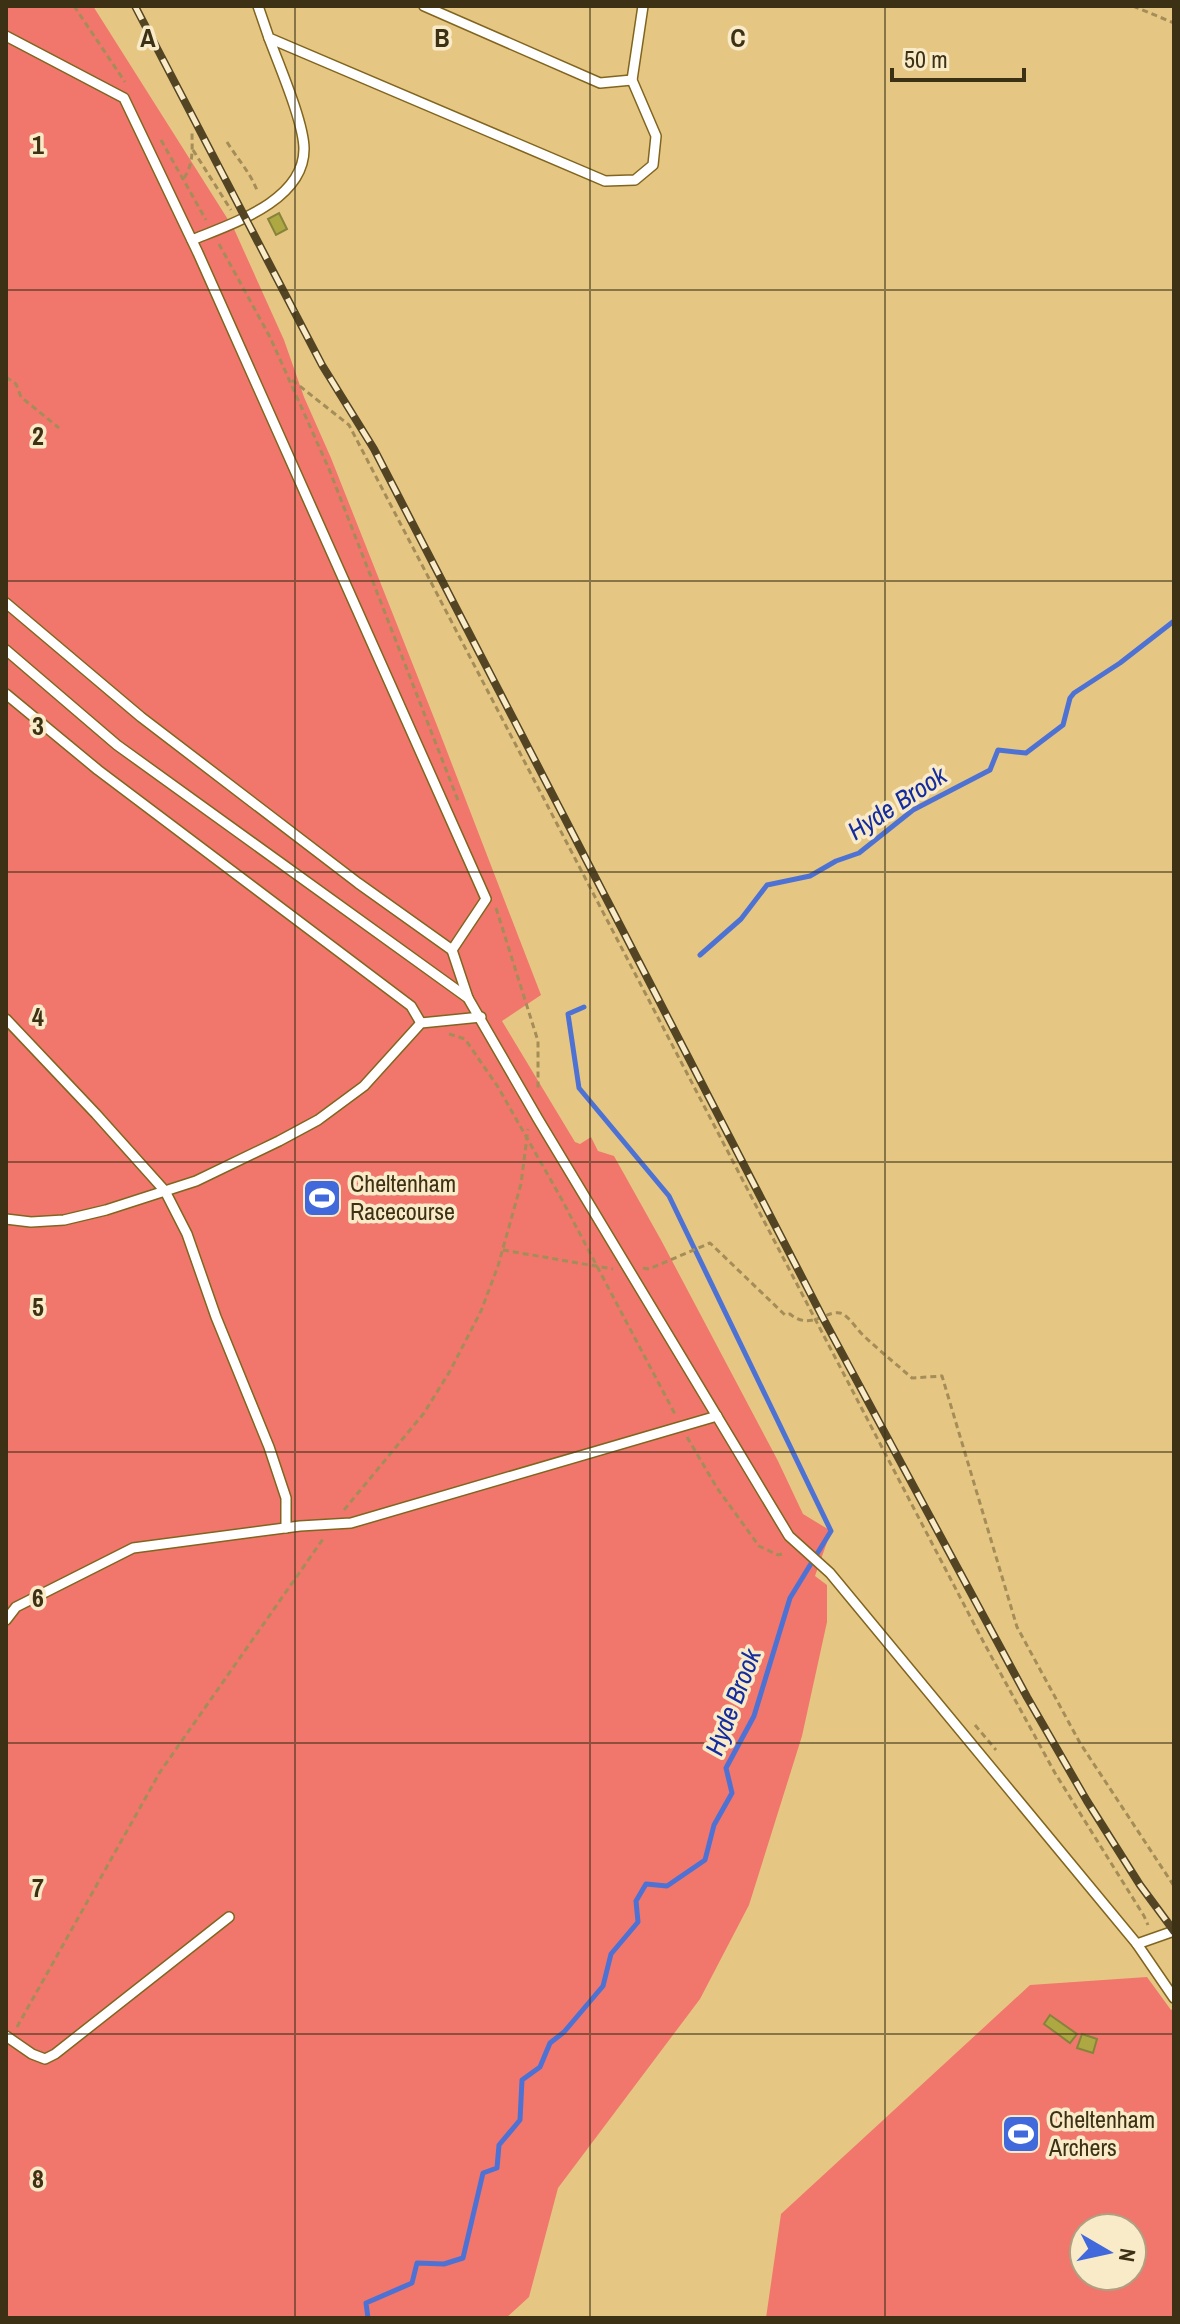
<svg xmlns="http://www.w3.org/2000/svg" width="1180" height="2324" viewBox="0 0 1180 2324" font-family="'Archivo Narrow',sans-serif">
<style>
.green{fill:#f1776d;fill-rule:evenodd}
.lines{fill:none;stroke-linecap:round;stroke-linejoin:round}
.stream{stroke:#4e72d4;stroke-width:5}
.building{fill:#aea842;stroke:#87833c;stroke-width:2}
.lane-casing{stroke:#81651f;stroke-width:12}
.path{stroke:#a48d58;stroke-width:3;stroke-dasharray:6 4;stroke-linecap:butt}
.lane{stroke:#fff;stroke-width:9}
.rail-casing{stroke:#534524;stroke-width:8}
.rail{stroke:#f9eac8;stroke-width:5;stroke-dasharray:15;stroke-linecap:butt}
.grid{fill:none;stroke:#3d3115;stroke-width:2;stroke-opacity:0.55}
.labels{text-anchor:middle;stroke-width:7;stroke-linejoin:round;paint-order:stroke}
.poi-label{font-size:24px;fill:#3d3115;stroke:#f9eac8;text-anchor:start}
.water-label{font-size:26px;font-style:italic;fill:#132c9f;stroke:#f9eac8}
.grid-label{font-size:26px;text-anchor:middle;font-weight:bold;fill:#3d3115;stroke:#f9eac8;stroke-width:7;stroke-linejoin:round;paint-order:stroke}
</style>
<rect width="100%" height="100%" fill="#e5c783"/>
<g class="green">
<polygon points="6,6 93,6 234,229 284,340 304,397 331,458 438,728 541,995 502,1021 575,1142 580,1144 591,1137 598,1151 614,1156 661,1240 778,1461 803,1514 831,1531 815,1576 827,1585 827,1622 802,1736 749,1905 700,1999 558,2188 529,2297 506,2318 6,2318"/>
<path d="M1147,1977L1171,2010L1174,2008V2318H766L781,2214L1030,1985ZM1084,2228H1132V2276H1084Z"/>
</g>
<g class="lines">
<g class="stream">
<polyline points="700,955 741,919 767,885 810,876 836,861 859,853 913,810 990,770 998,750 1026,753 1063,725 1070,698 1074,693 1120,663 1174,621"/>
<polyline points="368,2318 366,2303 412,2283 417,2263 444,2264 463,2258 483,2173 497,2168 499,2145 520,2120 522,2080 540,2067 550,2043 564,2032 603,1986 611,1954 638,1922 636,1901 646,1884 667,1886 705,1860 714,1825 732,1793 726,1768 754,1716 790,1598 831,1531 669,1196 579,1088 568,1014 584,1007"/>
</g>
</g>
<g class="building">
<polygon points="279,213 287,229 276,235 268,219"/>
<polygon points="1050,2015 1077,2034 1070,2043 1044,2024"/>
<polygon points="1082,2034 1097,2039 1093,2053 1077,2048"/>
</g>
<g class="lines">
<g class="lane-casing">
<g id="lane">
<polyline points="258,6 269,38 605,181 635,180 653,165 656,136 632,80 643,6"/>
<polyline points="424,6 600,83 632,80"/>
<polyline points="6,36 124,98 198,253 486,899 452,950 468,998"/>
<path d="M192,240C231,224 304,201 304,149C304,123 279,65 269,38"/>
<polyline points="6,603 141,717 358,883 452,950"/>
<polyline points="6,650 117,745 468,998 538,1119 789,1536 830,1573 1137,1944 1174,1998"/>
<polyline points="6,694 98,770 411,1006 421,1023"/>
<polyline points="6,1019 96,1114 165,1191 187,1234 216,1317 269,1447 286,1498 286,1528"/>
<polyline points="6,1219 31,1222 64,1220 106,1210 196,1181 279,1141 318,1120 364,1086 421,1023 481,1017"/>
<polyline points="6,1620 16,1607 133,1548 300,1526 351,1523 717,1416"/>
<polyline points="1137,1944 1174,1931"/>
<polyline points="6,2036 32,2054 45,2059 55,2054 229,1917"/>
</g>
</g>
<g class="path">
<polyline points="74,6 125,82"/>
<polyline points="1133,6 1174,23"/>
<polyline points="161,140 206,220"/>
<path d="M227,142C238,160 251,173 258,193"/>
<polyline points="193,150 231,210"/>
<path d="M184,178C194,163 192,149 192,132"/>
<polyline points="219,244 270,337 329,469 459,803"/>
<polyline points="6,377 16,384 21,397 59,428"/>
<polyline points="292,380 349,425 984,1643 1055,1773 1144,1916 1148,1925"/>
<polyline points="496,908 538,1041 538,1090"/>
<polyline points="449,1034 465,1039 498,1087 561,1198 676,1416"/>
<polyline points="503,1250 613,1269"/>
<path d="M643,1268L649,1269L710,1243L785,1315L790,1314C811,1332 829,1307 843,1314C851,1319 857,1330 865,1337C880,1351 896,1364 912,1378L942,1376L1017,1627L1080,1743L1174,1886"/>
<polyline points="687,1437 717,1488 759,1546 778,1555 786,1553"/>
<polyline points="344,1510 424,1413 450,1371 481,1311 498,1266 521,1184 528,1129"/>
<polyline points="975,1725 996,1750"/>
<polyline points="17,2027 160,1772 323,1539"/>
</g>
<use href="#lane" class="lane"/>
<g class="rail-casing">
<polyline id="rail" points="135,6 322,365 374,449 823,1318 1027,1697 1087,1801 1140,1885 1174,1931"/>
</g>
<use href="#rail" class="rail"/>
</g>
<path class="grid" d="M295,6V2318M590,6V2318M885,6V2318M6,290H1174M6,581H1174M6,872H1174M6,1162H1174M6,1452H1174M6,1743H1174M6,2034H1174"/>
<defs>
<g id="stadium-square" transform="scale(2)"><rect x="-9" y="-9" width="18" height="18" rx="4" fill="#4169db" stroke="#f9eac8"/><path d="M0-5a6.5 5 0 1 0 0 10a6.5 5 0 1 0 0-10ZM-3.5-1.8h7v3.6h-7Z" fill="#fff"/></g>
</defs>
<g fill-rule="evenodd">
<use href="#stadium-square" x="322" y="1198"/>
<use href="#stadium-square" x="1021" y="2134"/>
</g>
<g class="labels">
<g class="poi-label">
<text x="350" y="1192">Cheltenham<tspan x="350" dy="28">Racecourse</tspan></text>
<text x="1049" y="2128">Cheltenham<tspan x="1049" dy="28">Archers</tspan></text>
</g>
<g class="water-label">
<text transform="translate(897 803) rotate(-33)" y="9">Hyde Brook</text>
<text transform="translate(733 1702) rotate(-69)" y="9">Hyde Brook</text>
</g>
</g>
<g class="grid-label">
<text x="148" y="47">A</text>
<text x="442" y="47">B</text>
<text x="738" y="47">C</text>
<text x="38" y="154">1</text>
<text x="38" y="445">2</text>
<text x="38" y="735">3</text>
<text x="38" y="1026">4</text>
<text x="38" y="1316">5</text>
<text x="38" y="1607">6</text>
<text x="38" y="1897">7</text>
<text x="38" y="2188">8</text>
</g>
<rect width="1180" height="2324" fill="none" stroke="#3d3115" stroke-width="16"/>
<g transform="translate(1108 2252) rotate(99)"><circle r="38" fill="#f9eac8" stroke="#aea080" stroke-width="2"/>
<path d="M0-6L14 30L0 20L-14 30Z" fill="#4169db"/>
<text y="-12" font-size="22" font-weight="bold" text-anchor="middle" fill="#3d3115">N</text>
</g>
<path d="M892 68v12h132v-12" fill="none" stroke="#3d3115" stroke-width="4"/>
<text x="904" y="68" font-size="24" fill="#3d3115" stroke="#f9eac8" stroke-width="6" paint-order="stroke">50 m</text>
</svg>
